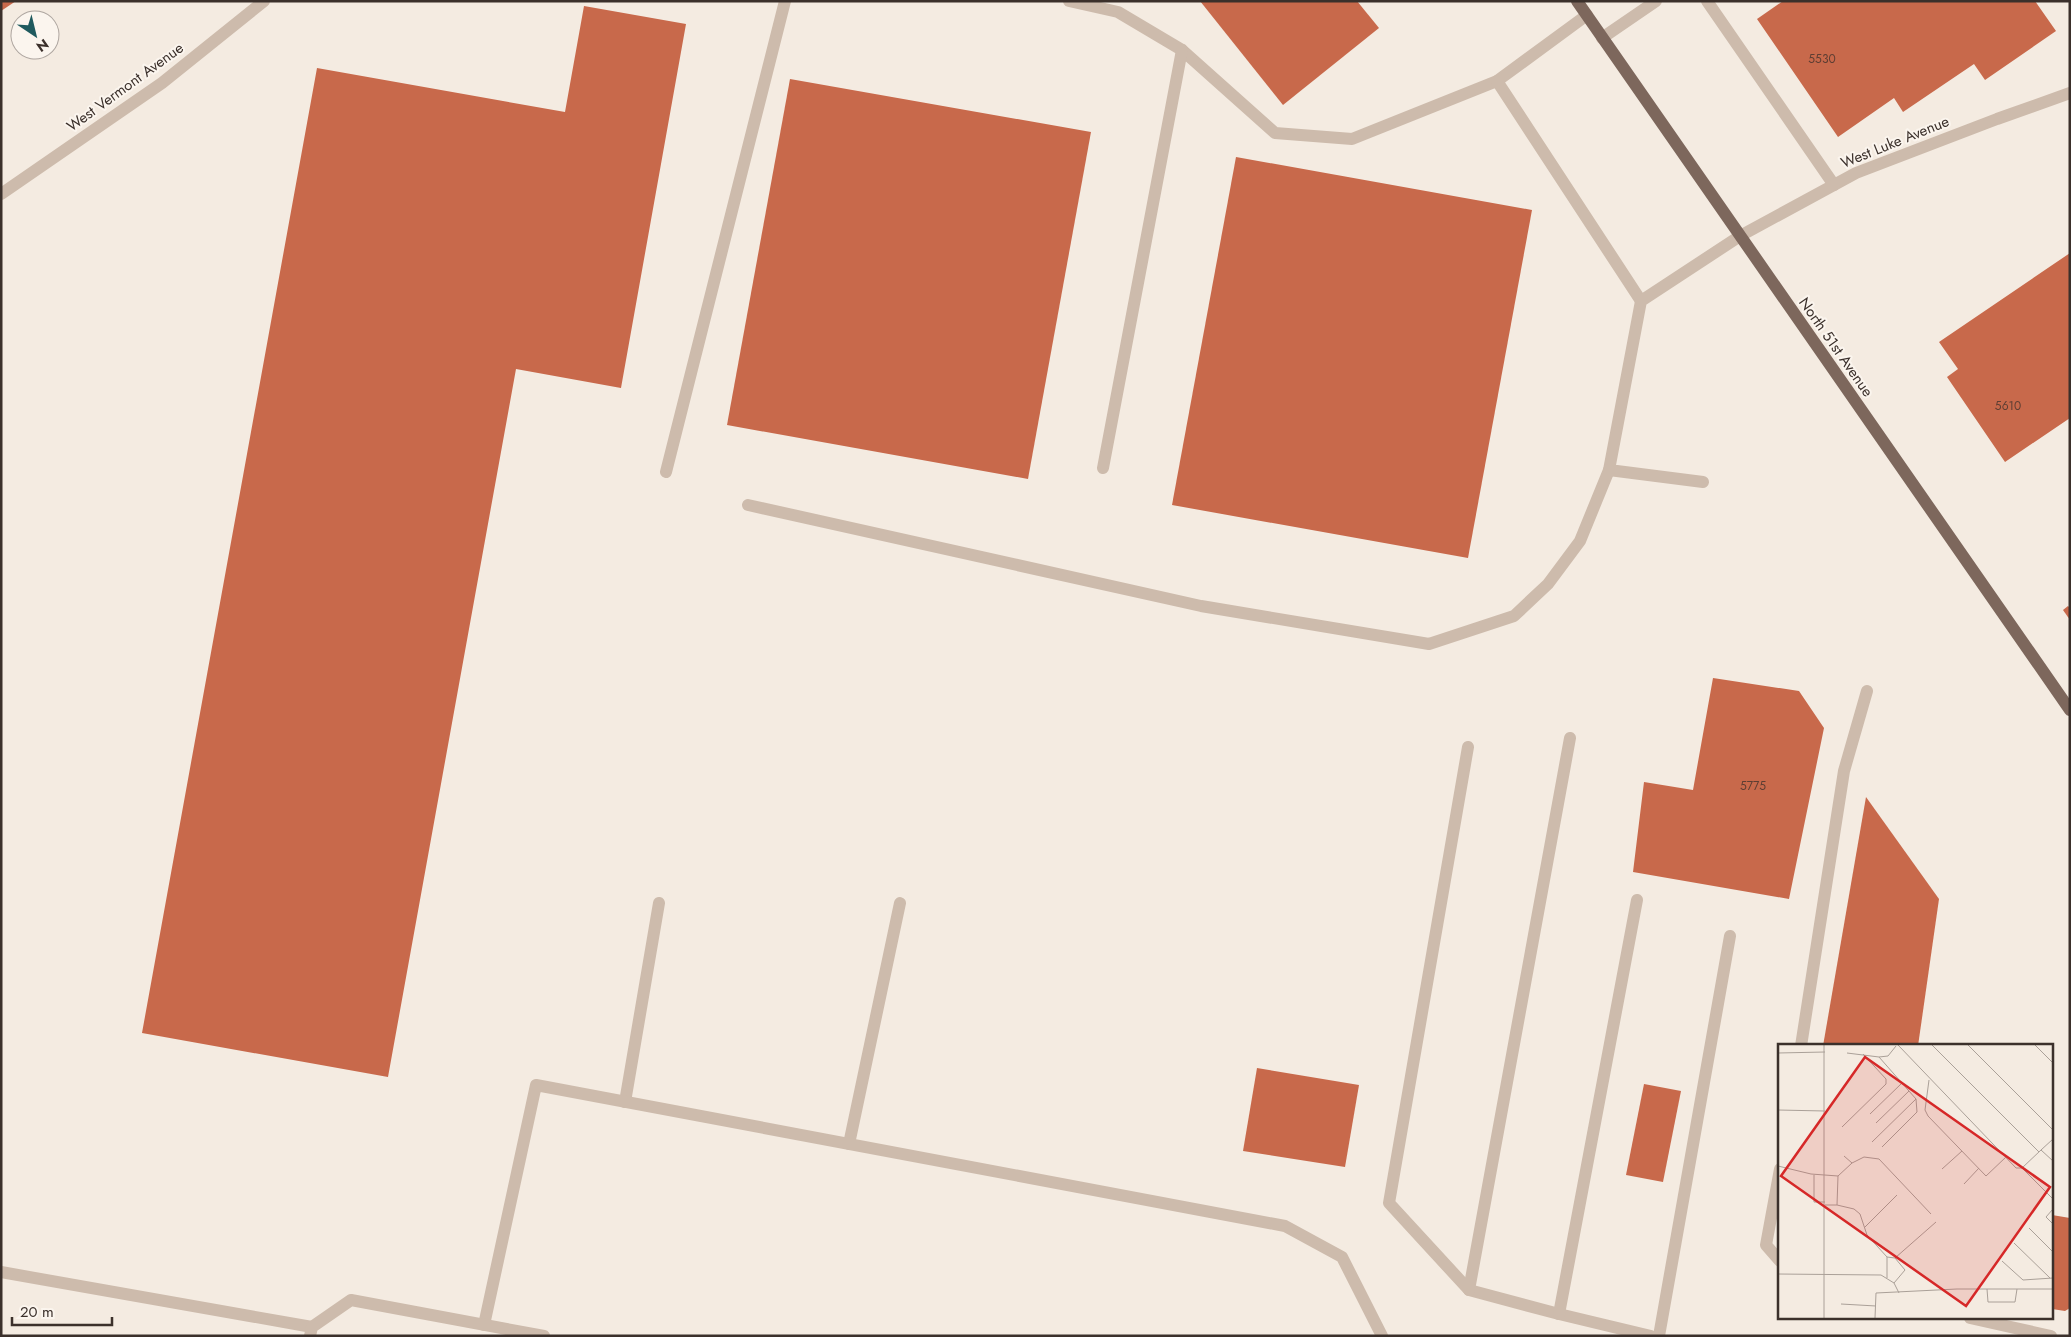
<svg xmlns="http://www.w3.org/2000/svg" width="2071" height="1337" viewBox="0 0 2071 1337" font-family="Jost,sans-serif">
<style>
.building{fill:#c8694b}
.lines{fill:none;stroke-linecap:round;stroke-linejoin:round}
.lane{stroke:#cdbbac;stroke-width:12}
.street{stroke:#cdbbac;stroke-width:12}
.primary{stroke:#7d675c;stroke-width:12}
.labels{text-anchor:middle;stroke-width:4;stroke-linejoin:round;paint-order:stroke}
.number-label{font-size:12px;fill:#5e3e33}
.street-label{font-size:15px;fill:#3b302b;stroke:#fbf5ee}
.inset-road{fill:none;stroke:#aaa098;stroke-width:1}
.view{fill:#d62828;fill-opacity:0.15;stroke:#d62828;stroke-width:2.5}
.inset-edge{fill:none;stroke:#3b302b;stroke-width:2.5}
</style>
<rect width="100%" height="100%" fill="#f4ebe1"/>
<g class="building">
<polygon points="1,1 16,1 1,11"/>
<polygon points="1200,1 1357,1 1379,28 1283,105"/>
<polygon points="1783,1 2035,1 2056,31 1985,80 1974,64 1903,112 1894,98 1838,137 1757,19"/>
<polygon points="584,6 686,24 621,388 516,369 388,1077 142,1033 317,68 565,112"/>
<polygon points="790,79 1091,132 1028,479 727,425"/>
<polygon points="1236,157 1532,210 1468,558 1172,505"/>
<polygon points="2070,253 2070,418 2005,462 1947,377 1958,369 1939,342"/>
<polygon points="2068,606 2070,608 2070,620 2063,610"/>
<polygon points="1713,678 1799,691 1824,728 1789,899 1633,872 1644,782 1693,790"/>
<polygon points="1866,797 1939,899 1918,1046 1823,1046"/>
<polygon points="1257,1068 1359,1085 1345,1167 1243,1151"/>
<polygon points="1644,1084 1681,1091 1663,1182 1626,1175"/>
<polygon points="2052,1215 2070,1218 2070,1308 2065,1311 2052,1309"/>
</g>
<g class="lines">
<g class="lane">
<polyline points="1069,1 1118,12 1182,50 1275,133 1352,139 1497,81"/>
<polyline points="1707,1 1834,185"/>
<polyline points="1587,15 1497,81 1641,301"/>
<polyline points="1602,38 1656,1"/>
<polyline points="1,194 162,83 264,1"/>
<polyline points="1103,468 1182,50"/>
<polyline points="666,472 785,1"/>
<polyline points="1703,482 1609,470 1641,301 1740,236"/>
<polyline points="748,505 1201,606 1429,644 1514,616 1548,584 1580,541 1609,470"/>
<polyline points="1570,738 1469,1290 1559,1314 1651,1336"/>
<polyline points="1468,747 1389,1203 1469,1290"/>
<polyline points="1801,1046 1844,771 1867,691"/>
<polyline points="625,1102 659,903"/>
<polyline points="849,1144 900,903"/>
<polyline points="1780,1169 1766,1245 1780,1261"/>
<polyline points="1,1272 312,1327"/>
<polyline points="1559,1314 1637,900"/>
<polyline points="1970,1318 2051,1336"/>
<polyline points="484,1325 536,1085 1285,1226 1342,1257 1382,1336"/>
<polyline points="310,1336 312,1327 351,1300 544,1336"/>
<polyline points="1659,1336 1730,936"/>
</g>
<polyline class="street" points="1740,236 1856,173 1997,119 2070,93"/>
<polyline class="primary" points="1577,1 2070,710"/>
</g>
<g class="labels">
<g class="number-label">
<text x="1822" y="63">5530</text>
<text x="2008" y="410">5610</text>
<text x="1753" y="790">5775</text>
</g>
<g class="street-label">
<text transform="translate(125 87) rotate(-36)" y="5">West Vermont Avenue</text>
<text transform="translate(1895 142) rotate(-22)" y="5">West Luke Avenue</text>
<text transform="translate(1836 347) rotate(55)" y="5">North 51st Avenue</text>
</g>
</g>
<g transform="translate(1778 1044)">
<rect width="275" height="275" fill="#f4ebe1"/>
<path class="inset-road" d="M120,1L238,124H244L275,155M154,1L261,108M190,1L275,86M257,1L275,19M0,9L47,8M69,9L101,13L138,55L94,98M101,13L110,12L118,2M151,36L147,66L150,72L208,132L228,113M0,66L47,67M92,70L124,39M98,79L131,47M64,83L108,40V35L85,10M104,103L139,68L138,55M263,106L275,95M74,119L86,113L101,115L153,170M0,122L33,130L60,132L74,119L66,112M244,124L263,106L275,117M164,125L184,107M36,131V158H47M186,140L201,124M47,161H59L60,132M59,161L76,165L82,170L89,191L109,213V234M275,165L268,173L275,180M86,184L119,151M251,184L275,208M236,199L272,234M109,213L117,214L158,178M224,217L245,236L275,234M0,230L103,231L116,239L121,249M116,239L127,226L117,214M209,245L210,258H237L239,245M63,260L98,262M46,274V1M97,274L98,249L179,245H275"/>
<path class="view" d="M87,13L272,143L188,262L3,132Z"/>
<rect width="275" height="275" class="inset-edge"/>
</g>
<rect width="2071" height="1337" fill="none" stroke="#3b302b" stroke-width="5"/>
<g transform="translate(35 35) rotate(145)"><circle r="24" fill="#fbf5ee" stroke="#aea6a0"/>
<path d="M0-4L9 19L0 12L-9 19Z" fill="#1f5a5e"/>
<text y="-8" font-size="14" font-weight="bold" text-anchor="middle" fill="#3b302b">N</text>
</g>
<path d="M12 1317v8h100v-8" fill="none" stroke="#3b302b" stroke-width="2.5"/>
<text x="20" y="1317" font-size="15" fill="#3b302b" stroke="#fbf5ee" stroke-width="4" paint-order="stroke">20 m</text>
</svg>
